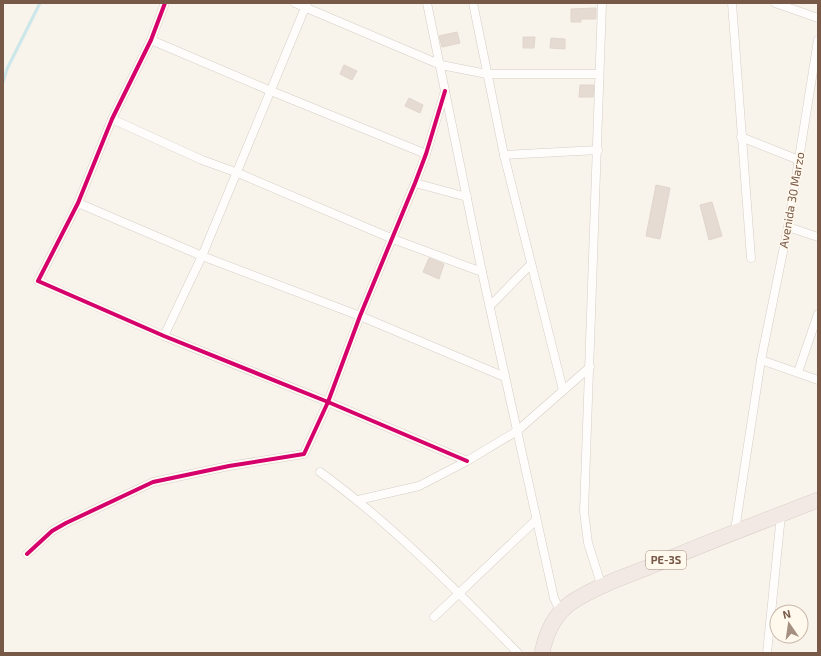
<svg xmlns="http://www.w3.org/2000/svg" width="821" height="656" viewBox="0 0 821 656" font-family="'Exo 2',sans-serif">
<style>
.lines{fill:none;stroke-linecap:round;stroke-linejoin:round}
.stream{stroke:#cbe7ea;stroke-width:3}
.building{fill:#e5dbd2;stroke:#e1d6cd}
.street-casing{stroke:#d6cec7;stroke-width:9}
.highway-casing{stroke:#dad0c9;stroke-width:16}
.street{stroke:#fefdfc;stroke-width:8}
.highway{stroke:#f2e9e4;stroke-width:15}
.cycleway-casing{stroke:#fff8ec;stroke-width:6}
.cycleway{stroke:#d6006c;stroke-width:4}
.labels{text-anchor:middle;stroke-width:3.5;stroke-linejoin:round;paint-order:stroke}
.shield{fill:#fff8ec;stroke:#a08979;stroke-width:1}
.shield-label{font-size:11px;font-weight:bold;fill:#785948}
.street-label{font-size:12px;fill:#785948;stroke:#fff8ec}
</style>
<rect width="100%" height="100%" fill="#f8f3eb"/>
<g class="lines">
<polyline class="stream" points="3,82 7,69 40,3"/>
</g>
<g class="building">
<polygon points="596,8 596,19 581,19 581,22 571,22 571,9"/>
<polygon points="457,32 460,43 442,47 439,36"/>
<polygon points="523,37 535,37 534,48 523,48"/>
<polygon points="551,38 565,39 565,49 550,48"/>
<polygon points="344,65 357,71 352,80 340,74"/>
<polygon points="580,85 594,85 593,97 579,97"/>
<polygon points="409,98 423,105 420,113 405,106"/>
<polygon points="656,185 670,188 660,239 646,236"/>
<polygon points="712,202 722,236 709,240 700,205"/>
<polygon points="429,258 444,264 439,279 423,272"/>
</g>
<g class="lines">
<g class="street-casing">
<g id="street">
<polyline points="165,3 151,40 112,119 78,203 38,281 164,336 328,402 467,461"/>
<polyline points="295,3 441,65 487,74 598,74"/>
<polyline points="427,3 482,272 554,598 561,613"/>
<polyline points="473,3 504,155 563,390"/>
<polyline points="732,3 751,258"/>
<polyline points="775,3 818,18"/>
<polyline points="151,40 271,91 426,154"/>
<polyline points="112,119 202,160 238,173 393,239 482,272"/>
<polyline points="741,137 799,160"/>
<polyline points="504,155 598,150"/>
<polyline points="415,183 467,197"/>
<polyline points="78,203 202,256 360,316 505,377"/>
<polyline points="788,227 818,237"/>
<polyline points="490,306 531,264"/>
<polyline points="164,336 202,256 307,3"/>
<polyline points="761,360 818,380"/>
<polyline points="798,372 818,314"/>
<path d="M320,472C393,525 456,590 518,653"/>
<polyline points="358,500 419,486 467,461 517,431 590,367"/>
<polyline points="735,530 761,360 788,227 818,40"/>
<polyline points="27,554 52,531 66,523 153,482 229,466 304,454 328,402 360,316 415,183 426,154 445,91"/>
<polyline points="602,587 588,543 584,512 602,3"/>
<polyline points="434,617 536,520"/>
<polyline points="767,653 781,515"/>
</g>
</g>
<g class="highway-casing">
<path id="highway" d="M542,653C546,633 554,614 572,602C595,587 623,577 649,567C705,543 761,522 818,500"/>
</g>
<use href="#street" class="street"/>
<use href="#highway" class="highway"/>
<g class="cycleway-casing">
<g id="cycleway">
<polyline points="165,3 151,40 112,119 78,203 38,281 164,336 328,402 467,461"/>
<polyline points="27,554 52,531 66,523 153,482 229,466 304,454 328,402 360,316 415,183 426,154 445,91"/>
</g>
</g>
<use href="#cycleway" class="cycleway"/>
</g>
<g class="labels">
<rect class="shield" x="646" y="551" width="40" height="18" rx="3"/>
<g class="shield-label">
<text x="666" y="564">PE-3S</text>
</g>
<g class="street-label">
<text transform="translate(792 200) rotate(-80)" y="4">Avenida 30 Marzo</text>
</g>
</g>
<rect width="821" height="656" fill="none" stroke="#785948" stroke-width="8"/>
<g transform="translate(789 624) rotate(347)"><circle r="19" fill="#fff8ec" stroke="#c9b8aa"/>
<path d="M0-3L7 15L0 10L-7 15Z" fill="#a58f81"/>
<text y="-6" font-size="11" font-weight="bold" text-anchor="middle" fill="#785948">N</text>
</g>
</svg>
